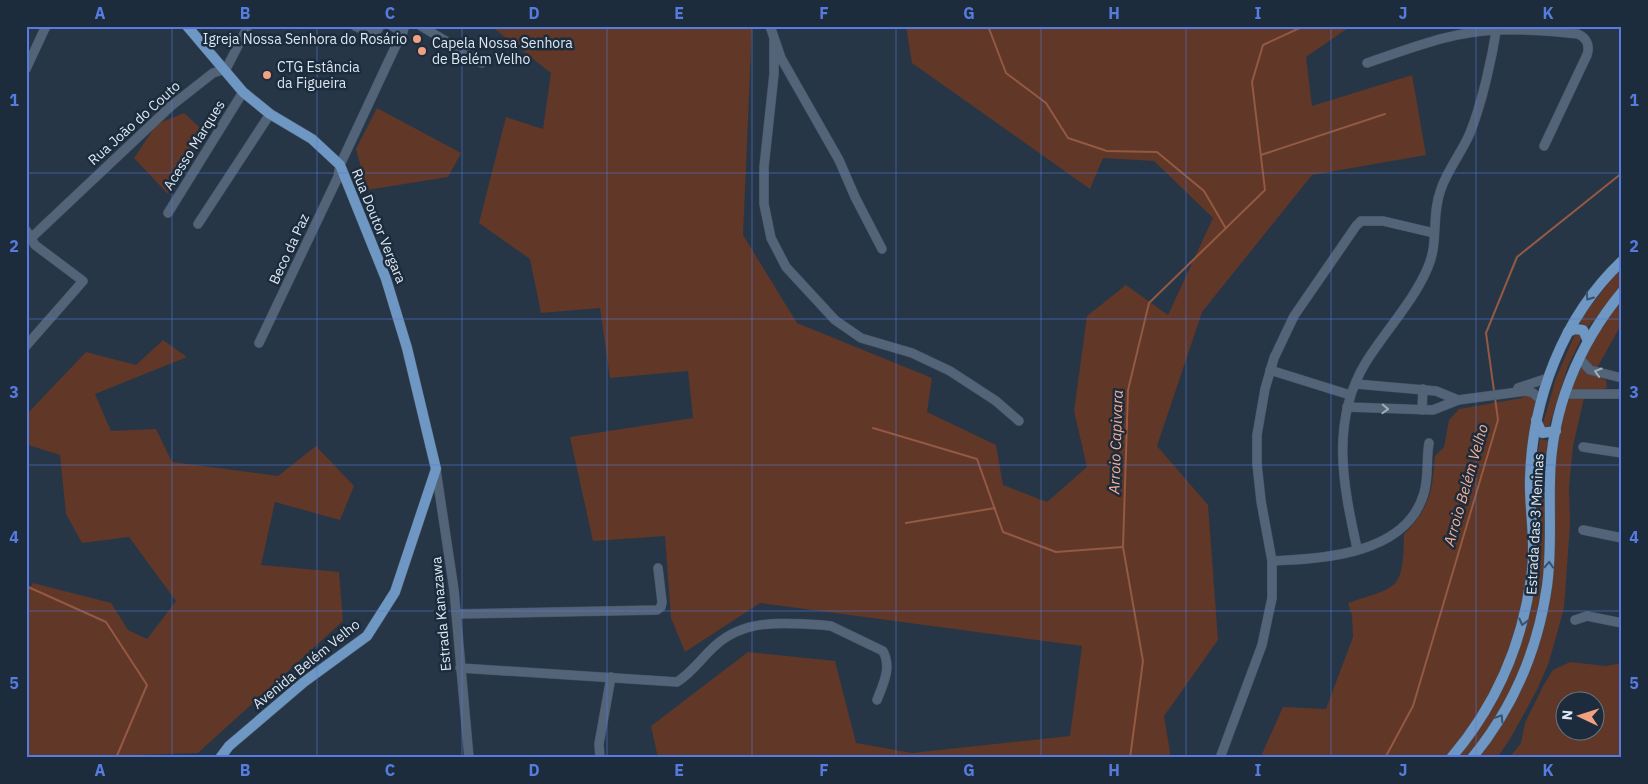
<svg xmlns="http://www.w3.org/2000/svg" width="1648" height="784" viewBox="0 0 1648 784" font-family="'IBM Plex Sans',sans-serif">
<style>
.green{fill:#613727;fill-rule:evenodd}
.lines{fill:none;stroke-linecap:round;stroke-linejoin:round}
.stream{stroke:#935942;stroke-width:2}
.minor-casing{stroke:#445260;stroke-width:10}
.major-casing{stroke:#445260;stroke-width:11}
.minor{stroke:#536478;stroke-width:9}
.major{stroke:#6f97c3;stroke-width:10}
.oneway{stroke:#39516b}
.oneway2{stroke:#9facbb}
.grid{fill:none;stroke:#577ce0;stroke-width:1;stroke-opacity:0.55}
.poi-dot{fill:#f2a080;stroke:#1c2c3c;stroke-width:2}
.labels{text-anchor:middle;stroke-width:5;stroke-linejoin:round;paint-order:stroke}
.poi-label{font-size:14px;fill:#dde7f2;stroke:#1c2c3c;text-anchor:start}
.street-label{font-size:14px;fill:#dde7f2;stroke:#1c2c3c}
.water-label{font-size:15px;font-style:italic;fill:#f5af93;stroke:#1c2c3c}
.neatline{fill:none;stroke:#577ce0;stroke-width:2}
.grid-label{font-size:16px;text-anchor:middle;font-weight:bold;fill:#577ce0}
</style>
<rect width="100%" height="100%" fill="#263647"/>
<g class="green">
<polygon points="491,26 752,26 743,235 797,323 932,378 927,412 996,445 1003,485 1047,502 1087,467 1074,411 1087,316 1126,285 1168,315 1213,218 1154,161 1103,158 1090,189 912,63 906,26 1351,26 1306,57 1312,106 1412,75 1426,155 1312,175 1202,312 1157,446 1208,505 1218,640 1164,716 1171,758 658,758 651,726 748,652 835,661 856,743 912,753 1070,736 1082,646 760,603 685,652 671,618 665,536 593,541 570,437 693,418 688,371 610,378 600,308 541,313 530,259 479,223 506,117 543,129 551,73"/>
<polygon points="377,108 461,153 448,177 367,190 356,149"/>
<polygon points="184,113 207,134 168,194 134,158 157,124"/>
<polygon points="1622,266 1622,287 1588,327 1578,322"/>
<polygon points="1622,297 1622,323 1597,368 1586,362 1586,352"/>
<polygon points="1578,333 1582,337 1568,366 1548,430 1542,427 1556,378 1575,334"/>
<polygon points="163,340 187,357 95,394 111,431 156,429 172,462 278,476 316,446 354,486 340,520 275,502 261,565 339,572 343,621 198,753 138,755 135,758 26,758 26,593 33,583 111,603 128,630 147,639 176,601 129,537 82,543 66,514 60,455 28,445 26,415 86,352 136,365"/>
<polygon points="1580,366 1586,372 1606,380 1607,388 1597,391 1570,390"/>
<path d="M1523,393H1528L1536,401C1526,504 1541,599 1491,696C1480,717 1461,738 1447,758H1265L1262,754L1283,707L1326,709L1353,637L1352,615L1348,603C1399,586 1403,591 1404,534C1421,518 1431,500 1433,476C1434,469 1434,462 1435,456L1444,447L1449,420L1459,409L1522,398Z"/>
<polygon points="1571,398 1584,398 1573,446 1569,488 1570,525 1564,608 1549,662 1537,690 1510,739 1497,758 1477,758 1537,646 1559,433 1566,404"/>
<path d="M1540,439L1549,441C1547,528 1549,614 1510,694C1499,716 1482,737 1468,758H1456L1525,630L1533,479Z"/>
<path d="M1570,662L1606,666L1622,663V758H1509L1521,743L1525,723L1543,686L1553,670ZM1566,702H1596V732H1566Z"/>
</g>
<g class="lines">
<g class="stream">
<polyline points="988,26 1006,73 1046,103 1068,138 1107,151 1157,152 1204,191 1225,227"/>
<polyline points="1261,155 1385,114"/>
<polyline points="1494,391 1486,333 1517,257 1622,173"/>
<polyline points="873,428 977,459 1003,532 1056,552 1123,547"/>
<polyline points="906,523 995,508"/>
<polyline points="26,586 106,622 147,685 116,758"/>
<polyline points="1130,758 1143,661 1123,547 1128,390 1149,303 1265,190 1252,82 1263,45 1304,26"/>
<polyline points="1385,758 1413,706 1498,420 1495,398"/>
</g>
<g class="minor-casing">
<g id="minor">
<polyline points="355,26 374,35 380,26"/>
<polyline points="392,26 403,32"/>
<polyline points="421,26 482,63"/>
<polyline points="770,26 781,58 839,160 855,197 882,249"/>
<polyline points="774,39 774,74 764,167 764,204 771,238 786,267 835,320 861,338 912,353 950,371 996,401 1019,421"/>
<path d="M1367,63C1409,49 1453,31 1498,30C1525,29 1551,31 1578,34C1587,38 1590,46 1587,55L1544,146"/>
<polyline points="26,69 46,26"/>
<polyline points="168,213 243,92"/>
<polyline points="198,224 270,114"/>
<polyline points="26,230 35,245 83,281 26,346"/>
<polyline points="30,239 171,106 213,73 226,69 248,26"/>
<polyline points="259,343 338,177 340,165 405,26"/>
<polyline points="1579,358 1590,370 1622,378"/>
<polyline points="1270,370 1350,395"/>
<polyline points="1356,384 1436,391 1458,400"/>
<polyline points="1518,388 1548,378"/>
<polyline points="1565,394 1622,394"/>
<polyline points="1347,407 1433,410 1458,400 1526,391 1533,393 1541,400"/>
<polyline points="1422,410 1423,389"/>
<polyline points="1583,447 1622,453"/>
<polyline points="436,470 454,590 469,758"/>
<polyline points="1583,530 1622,538"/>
<path d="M1357,548C1343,485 1330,421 1366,362C1386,330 1414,301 1428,267C1439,242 1431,215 1441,189C1448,169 1462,152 1470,133C1482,103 1492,58 1497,26"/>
<path d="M1272,561C1324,559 1407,554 1424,493C1429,476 1426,459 1429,443"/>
<polyline points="456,614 657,610 661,607 662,602 658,568"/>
<polyline points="1575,620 1587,616 1622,623"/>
<path d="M460,668L677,682C693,672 702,657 716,645C746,618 786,623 822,625L831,626L883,651C892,668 883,684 877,700"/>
<polyline points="600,758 599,744 611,677"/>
<polyline points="1220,758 1262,645 1272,598 1272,561 1261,501 1257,464 1257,435 1265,389 1274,358 1294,316 1356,226 1361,221 1383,221 1434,233"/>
</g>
</g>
<g class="major-casing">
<g id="major">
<polyline points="187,26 243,92 270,114 312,139 340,165 386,279 407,348 436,469 395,592 367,636 304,682 229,746 220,758"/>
<polyline points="1568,332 1575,329 1583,330 1588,341"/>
<polyline points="1536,420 1542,433 1556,431"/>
<path d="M1451,758C1497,704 1524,640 1532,570C1536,540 1529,509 1530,479C1532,399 1563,317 1622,261"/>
<path d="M1472,758C1513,708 1538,649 1547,586C1552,551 1549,515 1550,480C1551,411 1578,345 1622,292"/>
</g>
</g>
<use href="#minor" class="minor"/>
<use href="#major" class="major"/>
</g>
<defs><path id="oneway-chevron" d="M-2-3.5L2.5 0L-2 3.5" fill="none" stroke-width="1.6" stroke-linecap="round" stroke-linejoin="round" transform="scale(1.25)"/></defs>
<g class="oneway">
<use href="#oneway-chevron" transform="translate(1589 297) rotate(125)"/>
<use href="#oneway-chevron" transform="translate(1549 565) rotate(-87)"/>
<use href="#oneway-chevron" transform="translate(1523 622) rotate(104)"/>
<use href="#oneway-chevron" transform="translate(1500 718) rotate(-58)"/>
</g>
<g class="oneway2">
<use href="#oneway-chevron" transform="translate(1598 372) rotate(-163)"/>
<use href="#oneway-chevron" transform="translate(1385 409) rotate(2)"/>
</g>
<path class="grid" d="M172,26V758M317,26V758M462,26V758M607,26V758M752,26V758M896,26V758M1041,26V758M1186,26V758M1331,26V758M1476,26V758M26,173H1622M26,319H1622M26,465H1622M26,611H1622"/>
<g class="poi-dot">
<circle cx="417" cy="39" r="5"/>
<circle cx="422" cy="51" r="5"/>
<circle cx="267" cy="75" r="5"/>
</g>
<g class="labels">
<g class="poi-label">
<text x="407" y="44" text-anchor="end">Igreja Nossa Senhora do Rosário</text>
<text x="432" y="48">Capela Nossa Senhora<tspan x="432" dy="16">de Belém Velho</tspan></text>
<text x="277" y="72">CTG Estância<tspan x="277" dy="16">da Figueira</tspan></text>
</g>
<g class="street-label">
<text transform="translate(134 123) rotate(-42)" y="5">Rua João do Couto</text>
<text transform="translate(194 145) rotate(-58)" y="5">Acesso Marques</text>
<text transform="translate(379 226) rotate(68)" y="5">Rua Doutor Vergara</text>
<text transform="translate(289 249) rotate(-65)" y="5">Beco da Paz</text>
<text transform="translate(1535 524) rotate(-87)" y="5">Estrada das 3 Meninas</text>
<text transform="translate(441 614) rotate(-95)" y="5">Estrada Kanazawa</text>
<text transform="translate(306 664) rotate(-39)" y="5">Avenida Belém Velho</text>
</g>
<g class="water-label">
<text transform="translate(1116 442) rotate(-88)" y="5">Arroio Capivara</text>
<text transform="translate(1466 485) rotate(-74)" y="5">Arroio Belém Velho</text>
</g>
</g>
<rect width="1648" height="784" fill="none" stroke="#1c2c3c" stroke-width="55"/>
<g transform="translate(1580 716) rotate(274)"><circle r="24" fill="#1c2c3c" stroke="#697785"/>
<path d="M0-4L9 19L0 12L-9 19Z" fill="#f2a080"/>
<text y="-8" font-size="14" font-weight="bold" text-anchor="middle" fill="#dde7f2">N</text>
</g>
<rect x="28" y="28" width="1592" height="728" class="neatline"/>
<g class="grid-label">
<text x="100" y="19">A</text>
<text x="245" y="19">B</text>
<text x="390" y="19">C</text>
<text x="534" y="19">D</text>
<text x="679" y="19">E</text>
<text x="824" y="19">F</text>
<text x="969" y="19">G</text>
<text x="1114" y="19">H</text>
<text x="1258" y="19">I</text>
<text x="1403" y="19">J</text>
<text x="1548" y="19">K</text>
<text x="14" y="106">1</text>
<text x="1634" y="106">1</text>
<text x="14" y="252">2</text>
<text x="1634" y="252">2</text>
<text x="14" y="398">3</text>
<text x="1634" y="398">3</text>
<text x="14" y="543">4</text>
<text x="1634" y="543">4</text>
<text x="14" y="689">5</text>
<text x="1634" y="689">5</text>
<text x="100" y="776">A</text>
<text x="245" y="776">B</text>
<text x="390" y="776">C</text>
<text x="534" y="776">D</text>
<text x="679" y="776">E</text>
<text x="824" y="776">F</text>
<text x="969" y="776">G</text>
<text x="1114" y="776">H</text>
<text x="1258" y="776">I</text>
<text x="1403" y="776">J</text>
<text x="1548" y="776">K</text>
</g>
</svg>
